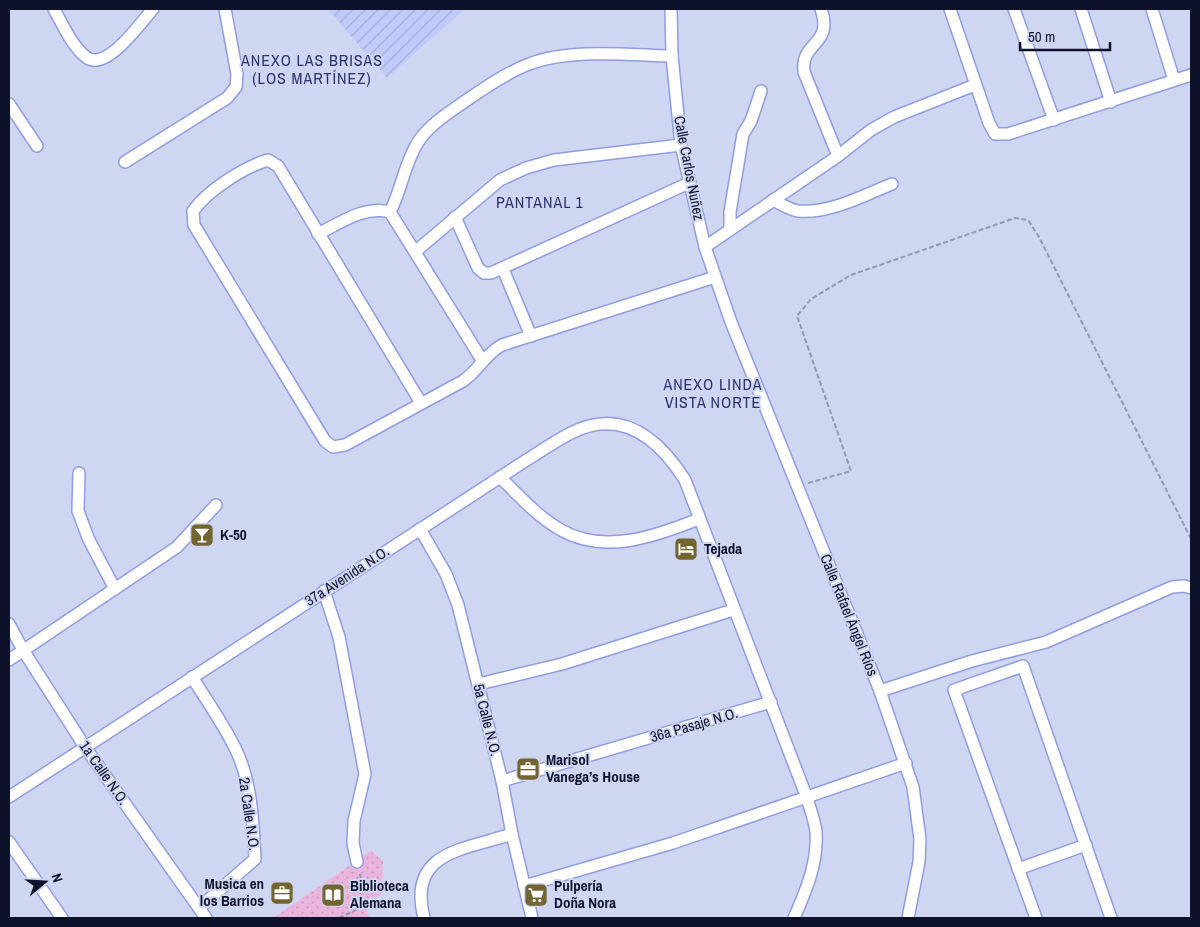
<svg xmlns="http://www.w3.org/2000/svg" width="1200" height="927" viewBox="0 0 1200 927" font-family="'Archivo Narrow',sans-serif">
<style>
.industrial{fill:url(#industrial-furrows)}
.grass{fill:url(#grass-dots)}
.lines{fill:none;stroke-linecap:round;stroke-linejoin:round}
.minor-casing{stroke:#909de1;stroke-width:14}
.path{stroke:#9399b4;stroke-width:2;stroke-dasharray:5 2.5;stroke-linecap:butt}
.minor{stroke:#fff;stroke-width:11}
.labels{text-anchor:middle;stroke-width:4;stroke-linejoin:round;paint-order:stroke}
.street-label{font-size:15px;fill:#0e112a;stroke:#cfd6f2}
.poi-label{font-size:15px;font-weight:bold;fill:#0e112a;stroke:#cfd6f2;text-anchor:start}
.neighbourhood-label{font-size:16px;letter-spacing:1px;fill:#2b316b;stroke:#cfd6f2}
</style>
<defs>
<pattern id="industrial-furrows" width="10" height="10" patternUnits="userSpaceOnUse" patternTransform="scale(1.25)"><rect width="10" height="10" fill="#c0cbf9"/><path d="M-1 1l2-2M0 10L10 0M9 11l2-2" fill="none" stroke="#a4add6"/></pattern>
<pattern id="grass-dots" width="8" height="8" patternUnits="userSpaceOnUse" patternTransform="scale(1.25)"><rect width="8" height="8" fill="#eab5dd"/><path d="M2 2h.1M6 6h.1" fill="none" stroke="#c89bbe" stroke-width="1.8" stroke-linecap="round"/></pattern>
</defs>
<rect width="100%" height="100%" fill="#cfd6f2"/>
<polygon class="industrial" points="328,9 465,9 387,78"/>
<polygon class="grass" points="371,851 383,861 381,896 365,900 369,918 273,918"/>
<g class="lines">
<g class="minor-casing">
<g id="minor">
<path d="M54,9C63,25 71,45 86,57C106,73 141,22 153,9"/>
<polyline points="671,9 672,56 681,145 705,247 731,322 880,691 913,787 920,839 919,862 908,918"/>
<path d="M821,9C834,46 800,41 804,72L838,156"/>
<polyline points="950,9 989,123 995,134 1008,134 1191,75"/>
<polyline points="1014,9 1054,120"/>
<polyline points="1081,9 1111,102"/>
<polyline points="1152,9 1174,80"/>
<polyline points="9,104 37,146"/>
<polyline points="125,162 227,98 236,87 237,74 225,9"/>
<path d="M773,200C781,204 790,210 798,211C830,214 864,195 892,184"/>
<path d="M390,212C402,189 404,164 418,142C429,125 447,114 464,102C484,88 506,73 529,64C570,48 629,55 672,56"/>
<polyline points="455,217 478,268 484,273 491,273 689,183"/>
<polyline points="730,229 730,212 743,134 751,121 761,91"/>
<path d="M318,234C340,223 365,205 390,212L482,360"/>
<polyline points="705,247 838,156 871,130 894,117 975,85"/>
<polyline points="416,251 500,180 526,168 554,160 681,145"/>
<polyline points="503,269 531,336"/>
<path d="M421,403L278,166L268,160C244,167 207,191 193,211L194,225L325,441L333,447L345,445L463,381C479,370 485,354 502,345L715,277"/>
<polyline points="79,473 78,511 89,540 115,589"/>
<path d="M500,477C519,496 538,517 561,530C605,555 656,536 699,519"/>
<polyline points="420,529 446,574 458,605 502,781 512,834 532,918"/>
<polyline points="324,591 339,637 365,774 354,821 353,843 357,862"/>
<polyline points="9,624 23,650 85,747 206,918"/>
<polyline points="9,660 177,547 216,505"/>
<path d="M192,677C207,701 224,725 236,750C252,783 253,823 255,859L199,908"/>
<polyline points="479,684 562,664 733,610"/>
<polyline points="880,691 972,661 1046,642 1172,587 1184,586 1191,588"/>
<polyline points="502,781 771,702"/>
<path d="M9,797L525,461C540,452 555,441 571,433C622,407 659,439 685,480L807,798C810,809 815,821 816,832C818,863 806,891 794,918"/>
<polyline points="9,842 62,918"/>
<polyline points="1018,869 1086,845"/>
<polyline points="524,886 673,843 906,763"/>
<path d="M424,918C407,851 464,850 512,834"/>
<polyline points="1036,918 954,690 1023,666 1111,918"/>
</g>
</g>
<g class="path">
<polyline points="808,483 851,471 797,316 811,299 851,275 1015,218 1028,220 1039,237 1191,539"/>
<path d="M339,918L360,908C358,896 363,886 360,874"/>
</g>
<use href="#minor" class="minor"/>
</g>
<defs>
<g id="bar-square" transform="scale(1.25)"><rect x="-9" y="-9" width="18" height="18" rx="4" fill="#726532" stroke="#cfd6f2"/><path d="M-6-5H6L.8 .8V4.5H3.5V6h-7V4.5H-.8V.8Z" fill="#fff"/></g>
<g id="hotel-square" transform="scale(1.25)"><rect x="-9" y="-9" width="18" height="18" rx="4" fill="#726532" stroke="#cfd6f2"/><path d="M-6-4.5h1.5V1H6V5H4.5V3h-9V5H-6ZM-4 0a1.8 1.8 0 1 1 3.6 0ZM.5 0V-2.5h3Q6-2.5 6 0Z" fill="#fff"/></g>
<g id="office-square" transform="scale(1.25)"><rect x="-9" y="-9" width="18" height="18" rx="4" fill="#726532" stroke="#cfd6f2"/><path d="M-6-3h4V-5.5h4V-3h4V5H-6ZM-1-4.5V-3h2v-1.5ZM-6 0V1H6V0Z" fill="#fff"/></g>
<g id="library-square" transform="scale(1.25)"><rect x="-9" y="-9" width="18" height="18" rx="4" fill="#726532" stroke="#cfd6f2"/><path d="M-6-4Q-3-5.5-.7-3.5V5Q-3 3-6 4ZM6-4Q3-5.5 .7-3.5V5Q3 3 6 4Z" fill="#fff"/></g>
<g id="supermarket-square" transform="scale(1.25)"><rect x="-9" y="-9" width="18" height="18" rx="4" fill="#726532" stroke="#cfd6f2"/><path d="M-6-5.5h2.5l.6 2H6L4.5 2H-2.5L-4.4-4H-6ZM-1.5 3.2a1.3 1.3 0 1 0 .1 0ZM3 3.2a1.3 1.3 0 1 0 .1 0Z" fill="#fff"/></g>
</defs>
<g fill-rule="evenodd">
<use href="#bar-square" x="202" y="535"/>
<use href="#hotel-square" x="686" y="549"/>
<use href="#office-square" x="528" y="769"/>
<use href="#office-square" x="282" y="893"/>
<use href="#library-square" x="333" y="895"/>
<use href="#supermarket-square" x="536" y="895"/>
</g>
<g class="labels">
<g class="street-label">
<text transform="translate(689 168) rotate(79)" y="5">Calle Carlos Nuñez</text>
<text transform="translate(347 576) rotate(-33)" y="5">37a Avenida N.O.</text>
<text transform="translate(849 615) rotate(68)" y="5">Calle Rafael Ángel Ríos</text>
<text transform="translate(487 720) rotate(76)" y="5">5a Calle N.O.</text>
<text transform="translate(694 725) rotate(-16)" y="5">36a Pasaje N.O.</text>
<text transform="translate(104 773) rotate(55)" y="5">1a Calle N.O.</text>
<text transform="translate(249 814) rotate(82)" y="5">2a Calle N.O.</text>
</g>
<g class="poi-label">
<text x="220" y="540">K-50</text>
<text x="704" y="554">Tejada</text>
<text x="546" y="765">Marisol<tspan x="546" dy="17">Vanega’s House</tspan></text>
<text x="264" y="889" text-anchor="end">Musica en<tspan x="264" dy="17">los Barrios</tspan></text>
<text x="350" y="891">Biblioteca<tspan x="350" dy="17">Alemana</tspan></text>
<text x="554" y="891">Pulpería<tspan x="554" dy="17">Doña Nora</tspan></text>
</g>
<g class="neighbourhood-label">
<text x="312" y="66">ANEXO LAS BRISAS<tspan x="312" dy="18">(LOS MARTÍNEZ)</tspan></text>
<text x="540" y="208">PANTANAL 1</text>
<text x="713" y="390">ANEXO LINDA<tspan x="713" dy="18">VISTA NORTE</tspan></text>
</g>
</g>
<rect width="1200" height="927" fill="none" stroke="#0e112a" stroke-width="20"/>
<g transform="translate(45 882) rotate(72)" stroke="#cfd6f2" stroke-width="4" paint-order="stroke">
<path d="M0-4L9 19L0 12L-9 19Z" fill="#0e112a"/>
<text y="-8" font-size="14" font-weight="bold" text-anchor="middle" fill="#0e112a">N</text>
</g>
<path d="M1020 42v8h90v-8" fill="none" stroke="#0e112a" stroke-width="2.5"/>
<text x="1028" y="42" font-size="15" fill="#0e112a" stroke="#cfd6f2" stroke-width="4" paint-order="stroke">50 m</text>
</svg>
